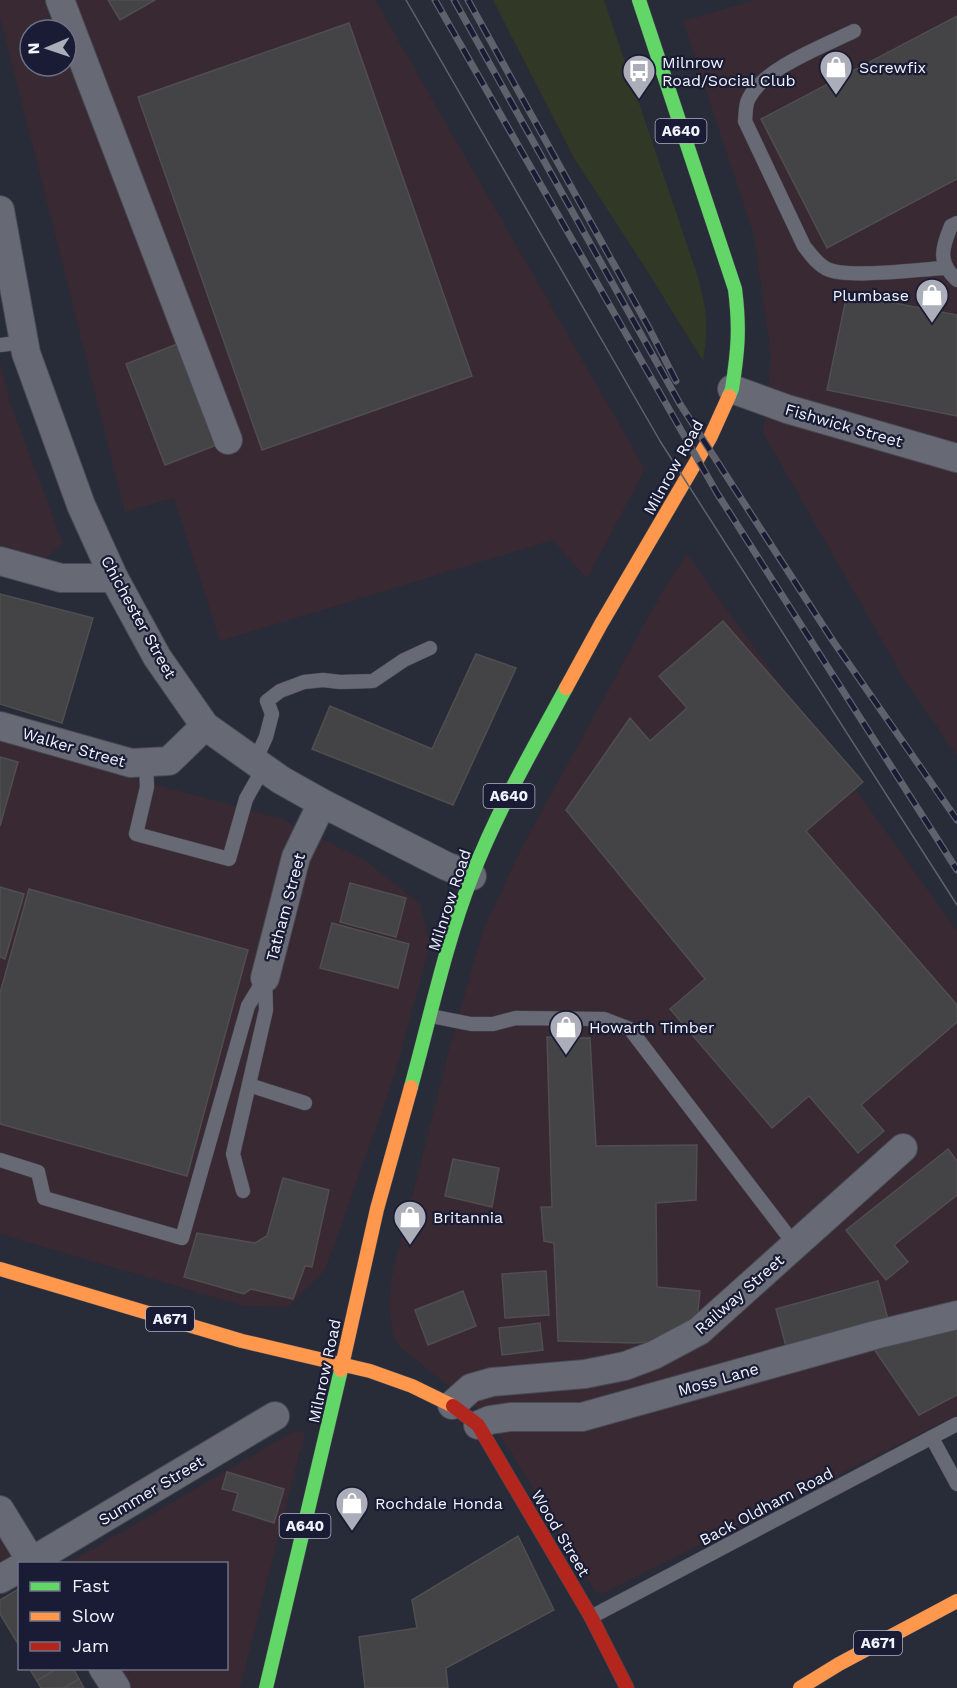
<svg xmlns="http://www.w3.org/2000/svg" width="957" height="1688" viewBox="0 0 957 1688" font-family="'Work Sans',sans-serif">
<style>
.industrial{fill:#392932;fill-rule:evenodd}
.green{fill:#323826}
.building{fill:#444346;stroke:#504e4f;stroke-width:1.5}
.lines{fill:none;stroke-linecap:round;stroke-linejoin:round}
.lane-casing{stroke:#474954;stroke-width:15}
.street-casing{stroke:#474954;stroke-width:30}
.fast-casing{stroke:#474954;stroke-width:15}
.slow-casing{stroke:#474954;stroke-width:15}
.jam-casing{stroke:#474954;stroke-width:15}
.lane{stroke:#676974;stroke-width:14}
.street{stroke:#676974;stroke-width:28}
.fast{stroke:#63d668;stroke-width:14}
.slow{stroke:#ff974d;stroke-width:14}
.jam{stroke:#b3261e;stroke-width:14}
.tram{stroke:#5f626c;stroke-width:1.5}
.rail-casing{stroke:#5f626c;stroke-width:7}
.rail{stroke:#191c34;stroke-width:4.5;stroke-dasharray:14;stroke-linecap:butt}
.labels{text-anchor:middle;stroke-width:4.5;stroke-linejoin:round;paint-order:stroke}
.shield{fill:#191c34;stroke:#b0b3c1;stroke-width:1.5}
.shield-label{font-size:15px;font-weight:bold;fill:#f1f4fe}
.poi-label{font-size:16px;fill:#f1f4fe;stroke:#191c34;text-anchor:start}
.street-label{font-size:16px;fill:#f1f4fe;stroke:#191c34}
</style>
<rect width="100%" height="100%" fill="#282b38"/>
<g class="industrial">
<path d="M0,0H375L645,469L587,579L553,540L220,641L174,498L125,512L0,17ZM30,30H66V66H30Z"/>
<polygon points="755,0 957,0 957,756 903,677 763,433 771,357 754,236 683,21"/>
<polygon points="0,362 9,400 63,543 46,558 0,545"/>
<polygon points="687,554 957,931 957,1415 604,1593 595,1591 510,1450 483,1413 401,1348 393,1336 389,1304 392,1276 449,1049 483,930 522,847 666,585"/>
<polygon points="0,741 281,819 363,859 420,904 430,944 396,1071 325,1270 288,1307 244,1306 0,1234"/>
<polygon points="294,1431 305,1432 240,1688 127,1688 115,1669 226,1668 226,1564 67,1564"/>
<polygon points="0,1521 19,1552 0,1564"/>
</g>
<path class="green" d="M493,0H604L698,277C707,311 709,326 703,361L646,269L574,158Z"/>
<g class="building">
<polygon points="108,0 155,0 120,20"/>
<polygon points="957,16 957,179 827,248 761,119"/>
<polygon points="349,23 472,376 262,450 138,97"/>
<polygon points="847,294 957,315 957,416 827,390"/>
<polygon points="180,343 219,444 165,465 126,364"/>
<polygon points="0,594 93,618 62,723 0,704"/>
<polygon points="723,621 863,782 806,831 957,1005 957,1022 861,1105 884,1131 858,1153 809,1096 772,1128 670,1009 705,979 566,810 630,718 650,741 687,708 659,676"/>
<polygon points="476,654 516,668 453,805 312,749 330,706 432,749"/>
<polygon points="0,757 18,762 0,826"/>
<polygon points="350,883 406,898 396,937 340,922"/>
<polygon points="0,887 24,894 5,959 0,957"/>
<polygon points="29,889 248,950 187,1176 0,1124 0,993"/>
<polygon points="332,923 409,944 398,988 320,968"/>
<polygon points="547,1037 590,1038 596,1146 697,1145 696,1200 656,1203 657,1287 700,1291 697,1319 666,1341 634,1343 558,1341 554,1243 544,1241 541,1207 552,1207"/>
<polygon points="948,1149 957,1161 957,1195 894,1245 908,1262 886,1280 846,1230"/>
<polygon points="453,1159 499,1168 492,1207 445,1196"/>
<polygon points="283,1178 329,1190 312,1267 305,1266 293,1299 251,1289 244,1294 184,1277 197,1233 255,1243 267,1236"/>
<polygon points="546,1271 549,1315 505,1318 502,1274"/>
<polygon points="878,1281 889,1323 787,1350 776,1309"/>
<polygon points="463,1291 476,1326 428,1345 415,1310"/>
<polygon points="540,1323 543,1350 502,1355 499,1328"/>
<polygon points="957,1329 957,1395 919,1415 874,1349"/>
<polygon points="227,1472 284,1489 274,1523 233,1510 238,1493 222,1489"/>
<polygon points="518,1536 554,1610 446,1668 448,1688 365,1688 359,1637 417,1628 412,1600"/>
<polygon points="20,1588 20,1647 0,1614 0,1600"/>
<polygon points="29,1668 58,1668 37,1681"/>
<polygon points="58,1668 73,1668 79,1679 64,1688 41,1688 37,1681"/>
<polygon points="79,1679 84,1688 64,1688"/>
</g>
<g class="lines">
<g class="lane-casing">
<g id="lane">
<path d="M854,31C824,46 764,68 749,98C745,104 746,113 745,121L804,246C811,255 817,264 827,269C848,279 920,269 945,268"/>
<path d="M957,223L951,226C942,248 937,262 957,280"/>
<polyline points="0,345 24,342"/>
<polyline points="255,761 266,737 272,714 267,701 280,691 304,682 323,680 340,682 373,681 404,660 430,648"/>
<polyline points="146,762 147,787 136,834 229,859 246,799 264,767"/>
<polyline points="431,1016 471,1024 493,1024 516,1018 604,1019 630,1029 795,1245"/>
<polyline points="249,1085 305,1103"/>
<polyline points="0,1160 38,1172 44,1198 182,1238 248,1006 265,978"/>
<polyline points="243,1191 233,1154 266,1010 265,978"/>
<polyline points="932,1438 957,1484"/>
<polyline points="591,1617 957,1424"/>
</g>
</g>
<g class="street-casing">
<g id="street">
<polyline points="60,0 228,440"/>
<polyline points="0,210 26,353 81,505 114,578 157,657 205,726 281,780 322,803 446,866 472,876"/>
<polyline points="732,389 787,409 957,458"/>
<polyline points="0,561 61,578 114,578"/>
<polyline points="0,726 131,763 169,761 205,726"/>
<polyline points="265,978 296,857 322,803"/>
<polyline points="452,1405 471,1388 492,1382 585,1374 625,1366 654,1355 699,1331 903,1148"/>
<polyline points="478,1425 490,1420 510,1417 582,1417 875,1335 957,1315"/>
<polyline points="0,1510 33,1564"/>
<polyline points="27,1564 275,1416"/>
<polyline points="0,1579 20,1568"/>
<polyline points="103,1668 116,1688"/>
</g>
</g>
<g class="fast-casing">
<g id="fast">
<path d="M639,0L735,289C740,328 738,351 732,389L729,396"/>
<path d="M411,1087C430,1018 446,942 472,876C497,811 533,749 566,688"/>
<polyline points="266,1688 341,1370"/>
</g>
</g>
<g class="slow-casing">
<g id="slow">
<polyline points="566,688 601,624 710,438 729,396"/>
<polyline points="0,1269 242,1341 370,1371 412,1386 453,1406"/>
<polyline points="341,1370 377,1209 411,1087"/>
<polyline points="800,1688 839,1664 957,1601"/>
</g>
</g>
<g class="jam-casing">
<polyline id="jam" points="453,1406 478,1425 591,1617 627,1688"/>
</g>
<use href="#lane" class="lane"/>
<use href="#street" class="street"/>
<use href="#fast" class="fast"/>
<use href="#slow" class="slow"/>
<use href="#jam" class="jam"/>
<polyline class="tram" points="406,0 660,441 957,905"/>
<g class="rail-casing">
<g id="rail">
<polyline points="435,0 717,493 957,870"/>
<polyline points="454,0 680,404 833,641 957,820"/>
<polyline points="468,0 649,328 676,381"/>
</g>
</g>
<use href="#rail" class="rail"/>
</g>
<defs>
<g id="shop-pin" transform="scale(1.725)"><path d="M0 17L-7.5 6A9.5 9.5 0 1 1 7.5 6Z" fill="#abaeb9" stroke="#191c34"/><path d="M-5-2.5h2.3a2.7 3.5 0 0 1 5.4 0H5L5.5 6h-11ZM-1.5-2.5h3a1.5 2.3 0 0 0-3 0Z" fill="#fff"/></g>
<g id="bus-pin" transform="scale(1.725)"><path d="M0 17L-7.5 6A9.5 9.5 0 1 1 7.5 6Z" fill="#abaeb9" stroke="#191c34"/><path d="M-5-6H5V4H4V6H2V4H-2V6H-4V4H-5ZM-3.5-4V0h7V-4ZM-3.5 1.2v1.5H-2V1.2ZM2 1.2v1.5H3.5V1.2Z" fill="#fff"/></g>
</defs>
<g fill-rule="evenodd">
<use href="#shop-pin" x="836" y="67"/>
<use href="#bus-pin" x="639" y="71"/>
<use href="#shop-pin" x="932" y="295"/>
<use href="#shop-pin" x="566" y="1027"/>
<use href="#shop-pin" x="410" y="1217"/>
<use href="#shop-pin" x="352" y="1503"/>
</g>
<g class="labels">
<g class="shield">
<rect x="655.5" y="119" width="51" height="24" rx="4.5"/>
<rect x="483.5" y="784" width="51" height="24" rx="4.5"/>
<rect x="146" y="1307" width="48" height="24" rx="4.5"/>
<rect x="279.5" y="1514" width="51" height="24" rx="4.5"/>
<rect x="854" y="1631" width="48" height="24" rx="4.5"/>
</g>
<g class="shield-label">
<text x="681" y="136">A640</text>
<text x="509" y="801">A640</text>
<text x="170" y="1324">A671</text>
<text x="305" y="1531">A640</text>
<text x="878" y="1648">A671</text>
</g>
<g class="poi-label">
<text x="662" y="68">Milnrow<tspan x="662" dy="18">Road/Social Club</tspan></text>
<text x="859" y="73">Screwfix</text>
<text x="909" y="301" text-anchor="end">Plumbase</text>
<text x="589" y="1033">Howarth Timber</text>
<text x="433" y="1223">Britannia</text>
<text x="375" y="1509">Rochdale Honda</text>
</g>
<g class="street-label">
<text transform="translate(844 425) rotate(16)" y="6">Fishwick Street</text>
<text transform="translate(673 467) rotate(-61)" y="6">Milnrow Road</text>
<text transform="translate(139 617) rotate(61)" y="6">Chichester Street</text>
<text transform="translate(74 747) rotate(16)" y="6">Walker Street</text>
<text transform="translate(449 900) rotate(-72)" y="6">Milnrow Road</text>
<text transform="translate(285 907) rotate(-75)" y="6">Tatham Street</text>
<text transform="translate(739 1294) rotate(-41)" y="6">Railway Street</text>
<text transform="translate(324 1371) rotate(-78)" y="6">Milnrow Road</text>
<text transform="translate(718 1379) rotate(-16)" y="6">Moss Lane</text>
<text transform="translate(151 1490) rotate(-31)" y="6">Summer Street</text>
<text transform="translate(766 1506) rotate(-28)" y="6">Back Oldham Road</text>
<text transform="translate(561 1533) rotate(59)" y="6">Wood Street</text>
</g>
</g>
<rect x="18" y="1562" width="210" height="108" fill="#191c34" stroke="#6f7285" stroke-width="1.5"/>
<rect x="30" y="1582" width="30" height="9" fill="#63d668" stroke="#6f7285" stroke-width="1.5"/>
<text x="72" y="1592" font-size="18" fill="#f1f4fe">Fast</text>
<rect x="30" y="1612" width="30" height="9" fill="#ff974d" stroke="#6f7285" stroke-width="1.5"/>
<text x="72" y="1622" font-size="18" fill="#f1f4fe">Slow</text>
<rect x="30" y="1642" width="30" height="9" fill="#b3261e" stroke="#6f7285" stroke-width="1.5"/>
<text x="72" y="1652" font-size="18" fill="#f1f4fe">Jam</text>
<g transform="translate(48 48) rotate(268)"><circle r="28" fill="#191c34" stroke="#6f7285" stroke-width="1.5"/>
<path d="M0-4.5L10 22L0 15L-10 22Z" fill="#abaeb9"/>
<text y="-9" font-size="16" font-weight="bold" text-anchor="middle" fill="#f1f4fe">N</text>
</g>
</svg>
